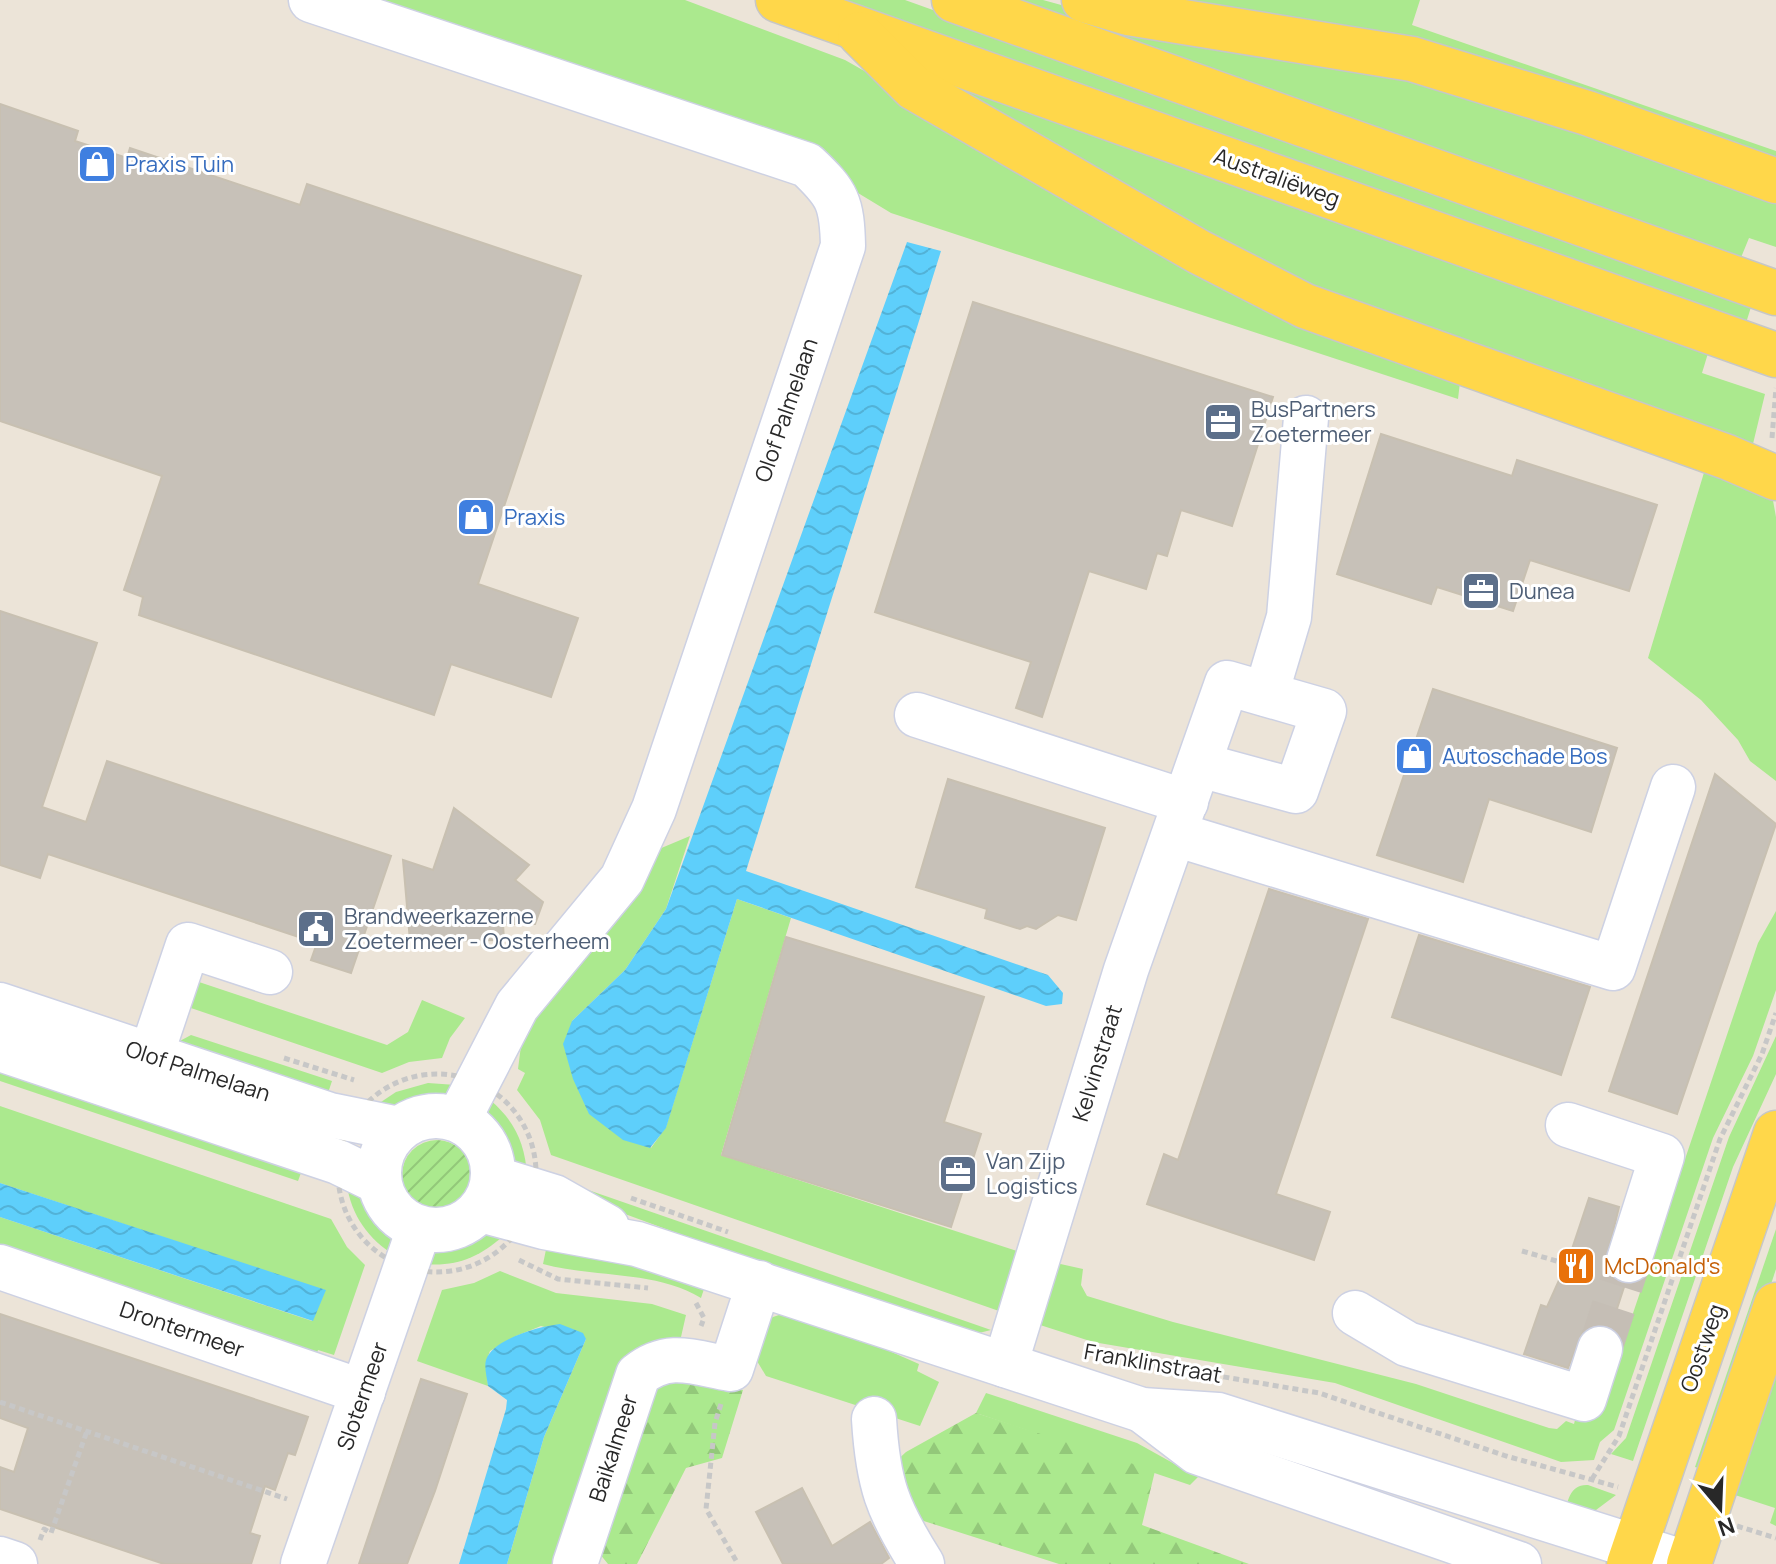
<svg xmlns="http://www.w3.org/2000/svg" width="1776" height="1564" viewBox="0 0 1776 1564" font-family="Manrope,sans-serif">
<style>
.grass{fill:#abe98e}
.forest{fill:url(#forest-firs)}
.garden{fill:url(#garden-furrows)}
.water{fill:url(#water-waves)}
.building{fill:#c7c1b8;stroke:#c8c0b1;stroke-width:2}
.lines{fill:none;stroke-linecap:round;stroke-linejoin:round}
.minor-tunnel{stroke:#c5beb5;stroke-width:44;stroke-dasharray:44 22;stroke-linecap:butt}
.minor-casing{stroke:#cdd1e3;stroke-width:47}
.major-casing{stroke:#c7c7c7;stroke-width:47}
.path{stroke:#c7c7c7;stroke-width:5;stroke-dasharray:6 4;stroke-linecap:butt}
.minor{stroke:#fff;stroke-width:44}
.major{stroke:#ffd74a;stroke-width:44}
.labels{text-anchor:middle;stroke-width:6;stroke-linejoin:round;paint-order:stroke}
.shop-label{font-size:22px;fill:#366cbe;stroke:#fff;text-anchor:start}
.street-label{font-size:22px;fill:#282828;stroke:#fff}
.service-label{font-size:22px;fill:#4e5e75;stroke:#fff;text-anchor:start}
.food-label{font-size:22px;fill:#c56008;stroke:#fff;text-anchor:start}
</style>
<defs>
<pattern id="forest-firs" width="22" height="20" patternUnits="userSpaceOnUse" patternTransform="scale(2)"><rect width="22" height="20" fill="#abe98e"/><path d="M5 1l3.5 6h-7zM16 11l3.5 6h-7z" fill="#93c87a"/></pattern>
<pattern id="garden-furrows" width="10" height="10" patternUnits="userSpaceOnUse" patternTransform="scale(2)"><rect width="10" height="10" fill="#abe98e"/><path d="M-1 1l2-2M0 10L10 0M9 11l2-2" fill="none" stroke="#93c87a"/></pattern>
<pattern id="water-waves" width="16" height="10" patternUnits="userSpaceOnUse" patternTransform="scale(2)"><rect width="16" height="10" fill="#5ecffb"/><path d="M0 5q4-4 8 0t8 0" fill="none" stroke="#52b2d7"/></pattern>
</defs>
<rect width="100%" height="100%" fill="#ece4d8"/>
<g class="grass">
<polygon points="362,0 685,0 845,60 942,115 1460,382 1458,399 891,213 858,193 838,168"/>
<polygon points="827,0 905,0 1752,304 1745,326"/>
<polygon points="1011,0 1043,0 1105,17 1390,65 1776,190 1776,247 1749,238 1740,260"/>
<polygon points="1129,0 1420,0 1412,25 1776,151 1776,169"/>
<polygon points="921,71 1709,350 1702,373 1765,394 1752,448 1257,268"/>
<polygon points="1706,466 1772,495 1776,517 1776,781 1750,761 1738,740 1701,700 1648,658"/>
<polygon points="690,836 666,909 625,970 572,1021 651,1148 666,1127 737,899 791,918 721,1155 1017,1251 999,1311 551,1155 540,1120 517,1090 525,1073 518,1069 522,1038 541,1000 598,944 625,911 659,849"/>
<polygon points="1776,911 1776,990 1753,1056 1713,1138 1614,1430 1600,1442 1594,1460 1561,1462 1335,1383 1093,1342 1037,1324 1056,1263 1083,1269 1081,1285 1087,1296 1173,1322 1416,1384 1549,1428 1557,1429 1566,1421 1574,1424 1576,1416 1602,1405 1758,943"/>
<polygon points="196,981 387,1045 408,1032 422,1000 465,1018 450,1038 442,1058 409,1062 382,1073 188,1007"/>
<polygon points="191,1035 332,1081 325,1102 178,1042"/>
<polygon points="1776,1036 1776,1074 1733,1167 1633,1461 1611,1454 1626,1438 1729,1137"/>
<polygon points="0,1059 305,1162 298,1181 0,1081"/>
<polygon points="428,1083 456,1085 441,1101 403,1115 372,1108 396,1092"/>
<path d="M490,1100C514,1120 525,1143 527,1175C507,1164 476,1123 490,1100Z"/>
<polygon points="0,1106 331,1219 347,1247 365,1265 334,1355 318,1350 314,1361 0,1255 0,1217 312,1321 325,1291 0,1183"/>
<path d="M346,1178C371,1198 389,1217 394,1249L391,1253C364,1235 349,1210 346,1178Z"/>
<polygon points="568,1183 991,1330 979,1333 704,1243 565,1192"/>
<path d="M482,1229L503,1236C480,1257 456,1267 424,1264L444,1243Z"/>
<polygon points="1776,1229 1776,1269 1709,1471 1695,1467"/>
<path d="M548,1240L705,1286L701,1298C655,1270 594,1278 543,1264Z"/>
<polygon points="500,1271 556,1293 652,1304 686,1315 681,1337 563,1564 507,1564 544,1437 586,1339 541,1326 516,1336 490,1351 486,1362 488,1386 417,1361 442,1290 474,1283"/>
<polygon points="785,1313 855,1336 919,1364 917,1371 939,1382 920,1426 766,1376 754,1356 770,1318"/>
<polygon points="1776,1373 1776,1526 1770,1523 1775,1508 1735,1495"/>
<polygon points="986,1393 1137,1443 1198,1477 1190,1485 976,1413"/>
<path d="M1588,1485L1616,1495L1596,1510L1563,1517C1568,1502 1569,1484 1588,1485Z"/>
</g>
<g class="forest">
<polygon points="696,1375 743,1390 722,1458 686,1468 637,1564 608,1564 590,1542 639,1388"/>
<polygon points="976,1413 1155,1471 1142,1525 1249,1564 1059,1564 908,1516 892,1465 906,1452"/>
</g>
<circle class="garden" cx="437" cy="1175" r="35"/>
<g class="water">
<polygon points="907,242 941,251 746,871 1048,975 1063,993 1062,1004 1046,1006 737,899 666,1128 650,1148 623,1140 589,1114 573,1079 563,1044 572,1021 625,970 666,909"/>
<polygon points="0,1183 326,1290 313,1321 0,1217"/>
<path d="M560,1324L583,1333L586,1339L544,1437L507,1564H459L506,1409L507,1400L488,1386C487,1378 484,1367 486,1360C492,1339 541,1326 560,1324Z"/>
</g>
<g class="building">
<polygon points="0,104 78,131 75,141 127,158 130,148 300,205 307,184 581,276 478,584 578,618 551,697 451,664 434,715 139,615 143,597 124,590 162,476 0,421"/>
<polygon points="973,302 1273,397 1232,526 1181,510 1167,556 1157,553 1146,589 1089,571 1042,717 1016,708 1031,662 875,612"/>
<polygon points="1381,434 1512,476 1517,460 1657,505 1629,591 1530,560 1513,611 1437,587 1431,604 1337,574"/>
<polygon points="0,611 97,643 42,807 86,822 107,761 391,856 351,973 311,960 317,943 48,854 40,878 0,865"/>
<polygon points="1433,689 1617,748 1591,832 1489,799 1463,882 1377,855"/>
<polygon points="1715,774 1776,824 1677,1114 1609,1091"/>
<polygon points="948,779 1105,828 1076,920 1058,915 1036,929 1027,926 1020,929 985,918 987,909 916,887"/>
<polygon points="454,808 529,865 515,880 543,902 535,924 503,924 504,940 410,941 403,860 433,870"/>
<polygon points="1269,889 1368,919 1276,1194 1330,1212 1314,1260 1147,1204 1164,1154 1178,1160"/>
<polygon points="1419,935 1590,987 1561,1075 1392,1017"/>
<polygon points="786,937 984,997 944,1122 981,1134 951,1227 722,1155"/>
<polygon points="1589,1198 1619,1207 1605,1265 1611,1277 1625,1284 1611,1327 1595,1324 1583,1331 1568,1368 1524,1354 1541,1305 1547,1307 1569,1258"/>
<polygon points="0,1314 308,1417 295,1455 288,1453 275,1490 265,1486 250,1533 260,1536 251,1564 164,1564 0,1509 0,1467 14,1472 28,1428 0,1418"/>
<polygon points="421,1379 467,1394 435,1491 407,1564 359,1564"/>
<polygon points="802,1488 832,1546 870,1522 889,1558 881,1564 783,1564 756,1512"/>
</g>
<g class="lines">
<polyline class="minor-tunnel" points="1600,1349 1629,1260"/>
<g class="minor-casing">
<g id="minor">
<path d="M311,0L807,165C838,194 842,203 843,246L654,809L622,879L517,1006L458,1120"/>
<polyline points="1266,694 1289,617 1306,418"/>
<polyline points="917,715 1186,802"/>
<polyline points="1175,834 1613,968 1673,787"/>
<polyline points="0,1005 330,1115 399,1129"/>
<polyline points="0,1049 338,1162 379,1182"/>
<polyline points="142,1082 188,945 270,972"/>
<circle cx="436" cy="1173" r="57"/>
<polyline points="1568,1125 1662,1156 1629,1260"/>
<polyline points="493,1178 554,1197 607,1227"/>
<polyline points="481,1210 544,1227 637,1244 1142,1410 1218,1415 1689,1564"/>
<polyline points="0,1267 363,1392"/>
<polyline points="1355,1313 1407,1344 1584,1399 1600,1349"/>
<polyline points="1005,1365 1126,970 1227,683 1324,711 1296,791 1200,765"/>
<polyline points="1142,1410 1197,1452 1519,1564"/>
<path d="M874,1419C878,1484 887,1509 922,1564"/>
<polyline points="0,1559 15,1564"/>
<polyline points="303,1564 419,1229"/>
<path d="M575,1564L638,1375C669,1350 695,1363 731,1369L759,1283"/>
</g>
</g>
<g class="major-casing">
<g id="major">
<polyline points="778,0 1776,355"/>
<polyline points="954,0 1776,293"/>
<polyline points="1084,0 1128,13 1412,59 1587,113 1776,181"/>
<polyline points="860,34 914,88 1199,252 1305,306 1727,457 1776,478"/>
<polyline points="1629,1564 1776,1133"/>
<polyline points="1689,1564 1776,1305"/>
</g>
</g>
<g class="path">
<polyline points="1772,438 1776,388"/>
<polyline points="284,1058 354,1080"/>
<circle cx="437" cy="1173" r="99"/>
<polyline points="631,1198 728,1232"/>
<polyline points="1522,1251 1567,1264"/>
<polyline points="519,1260 558,1279 648,1288"/>
<polyline points="696,1303 704,1318 701,1326"/>
<polyline points="1105,1357 1319,1393 1506,1456 1618,1487"/>
<polyline points="0,1402 287,1499"/>
<polyline points="721,1404 715,1423 706,1509 738,1564"/>
<polyline points="1592,1479 1619,1436 1720,1139 1762,1054 1776,1013"/>
<polyline points="1737,1526 1776,1538"/>
<polyline points="40,1540 44,1529 51,1533 87,1431"/>
</g>
<use href="#minor" class="minor"/>
<use href="#major" class="major"/>
</g>
<defs>
<g id="shop-square" transform="scale(2)"><rect x="-9" y="-9" width="18" height="18" rx="4" fill="#3f7fe0" stroke="#fff"/><path d="M-5-2.5h2.3a2.7 3.5 0 0 1 5.4 0H5L5.5 6h-11ZM-1.5-2.5h3a1.5 2.3 0 0 0-3 0Z" fill="#fff"/></g>
<g id="office-square" transform="scale(2)"><rect x="-9" y="-9" width="18" height="18" rx="4" fill="#5c6f8a" stroke="#fff"/><path d="M-6-3h4V-5.5h4V-3h4V5H-6ZM-1-4.5V-3h2v-1.5ZM-6 0V1H6V0Z" fill="#fff"/></g>
<g id="civic-square" transform="scale(2)"><rect x="-9" y="-9" width="18" height="18" rx="4" fill="#5c6f8a" stroke="#fff"/><path d="M-.6-6.5H3V-4.5H.6V-3L4-1V1h2V6H-6V1h2V-1L-.6-3ZM-1.2 2.5V6h2.4V2.5Z" fill="#fff"/></g>
<g id="restaurant-square" transform="scale(2)"><rect x="-9" y="-9" width="18" height="18" rx="4" fill="#e8710a" stroke="#fff"/><path d="M-5-6h1v4h1v-4h1v4h1v-4h1v5L-1.5 .5V6h-2V.5L-5-1ZM5-6V6H3V1.5H1.5Q1.5-4 5-6Z" fill="#fff"/></g>
</defs>
<g fill-rule="evenodd">
<use href="#shop-square" x="97" y="164"/>
<use href="#office-square" x="1223" y="422"/>
<use href="#shop-square" x="476" y="517"/>
<use href="#office-square" x="1481" y="591"/>
<use href="#shop-square" x="1414" y="756"/>
<use href="#civic-square" x="316" y="929"/>
<use href="#office-square" x="958" y="1174"/>
<use href="#restaurant-square" x="1576" y="1266"/>
</g>
<g class="labels">
<g class="shop-label">
<text x="125" y="172">Praxis Tuin</text>
<text x="504" y="525">Praxis</text>
<text x="1442" y="764">Autoschade Bos</text>
</g>
<g class="street-label">
<text transform="translate(1277 177) rotate(20)" y="8">Australiëweg</text>
<text transform="translate(786 410) rotate(-71)" y="8">Olof Palmelaan</text>
<text transform="translate(1097 1063) rotate(-73)" y="8">Kelvinstraat</text>
<text transform="translate(198 1071) rotate(18)" y="8">Olof Palmelaan</text>
<text transform="translate(182 1329) rotate(19)" y="8">Drontermeer</text>
<text transform="translate(1702 1348) rotate(-71)" y="8">Oostweg</text>
<text transform="translate(1153 1363) rotate(10)" y="8">Franklinstraat</text>
<text transform="translate(362 1396) rotate(-71)" y="8">Slotermeer</text>
<text transform="translate(613 1448) rotate(-72)" y="8">Baikalmeer</text>
</g>
<g class="service-label">
<text x="1251" y="417">BusPartners<tspan x="1251" dy="25">Zoetermeer</tspan></text>
<text x="1509" y="599">Dunea</text>
<text x="344" y="924">Brandweerkazerne<tspan x="344" dy="25">Zoetermeer - Oosterheem</tspan></text>
<text x="986" y="1169">Van Zijp<tspan x="986" dy="25">Logistics</tspan></text>
</g>
<g class="food-label">
<text x="1604" y="1274">McDonald's</text>
</g>
</g>
<g transform="translate(1720 1508) rotate(161)" stroke="#ffffff" stroke-width="6" paint-order="stroke">
<path d="M0-6L14 30L0 20L-14 30Z" fill="#282828"/>
<text y="-12" font-size="22" font-weight="bold" text-anchor="middle" fill="#282828">N</text>
</g>
</svg>
